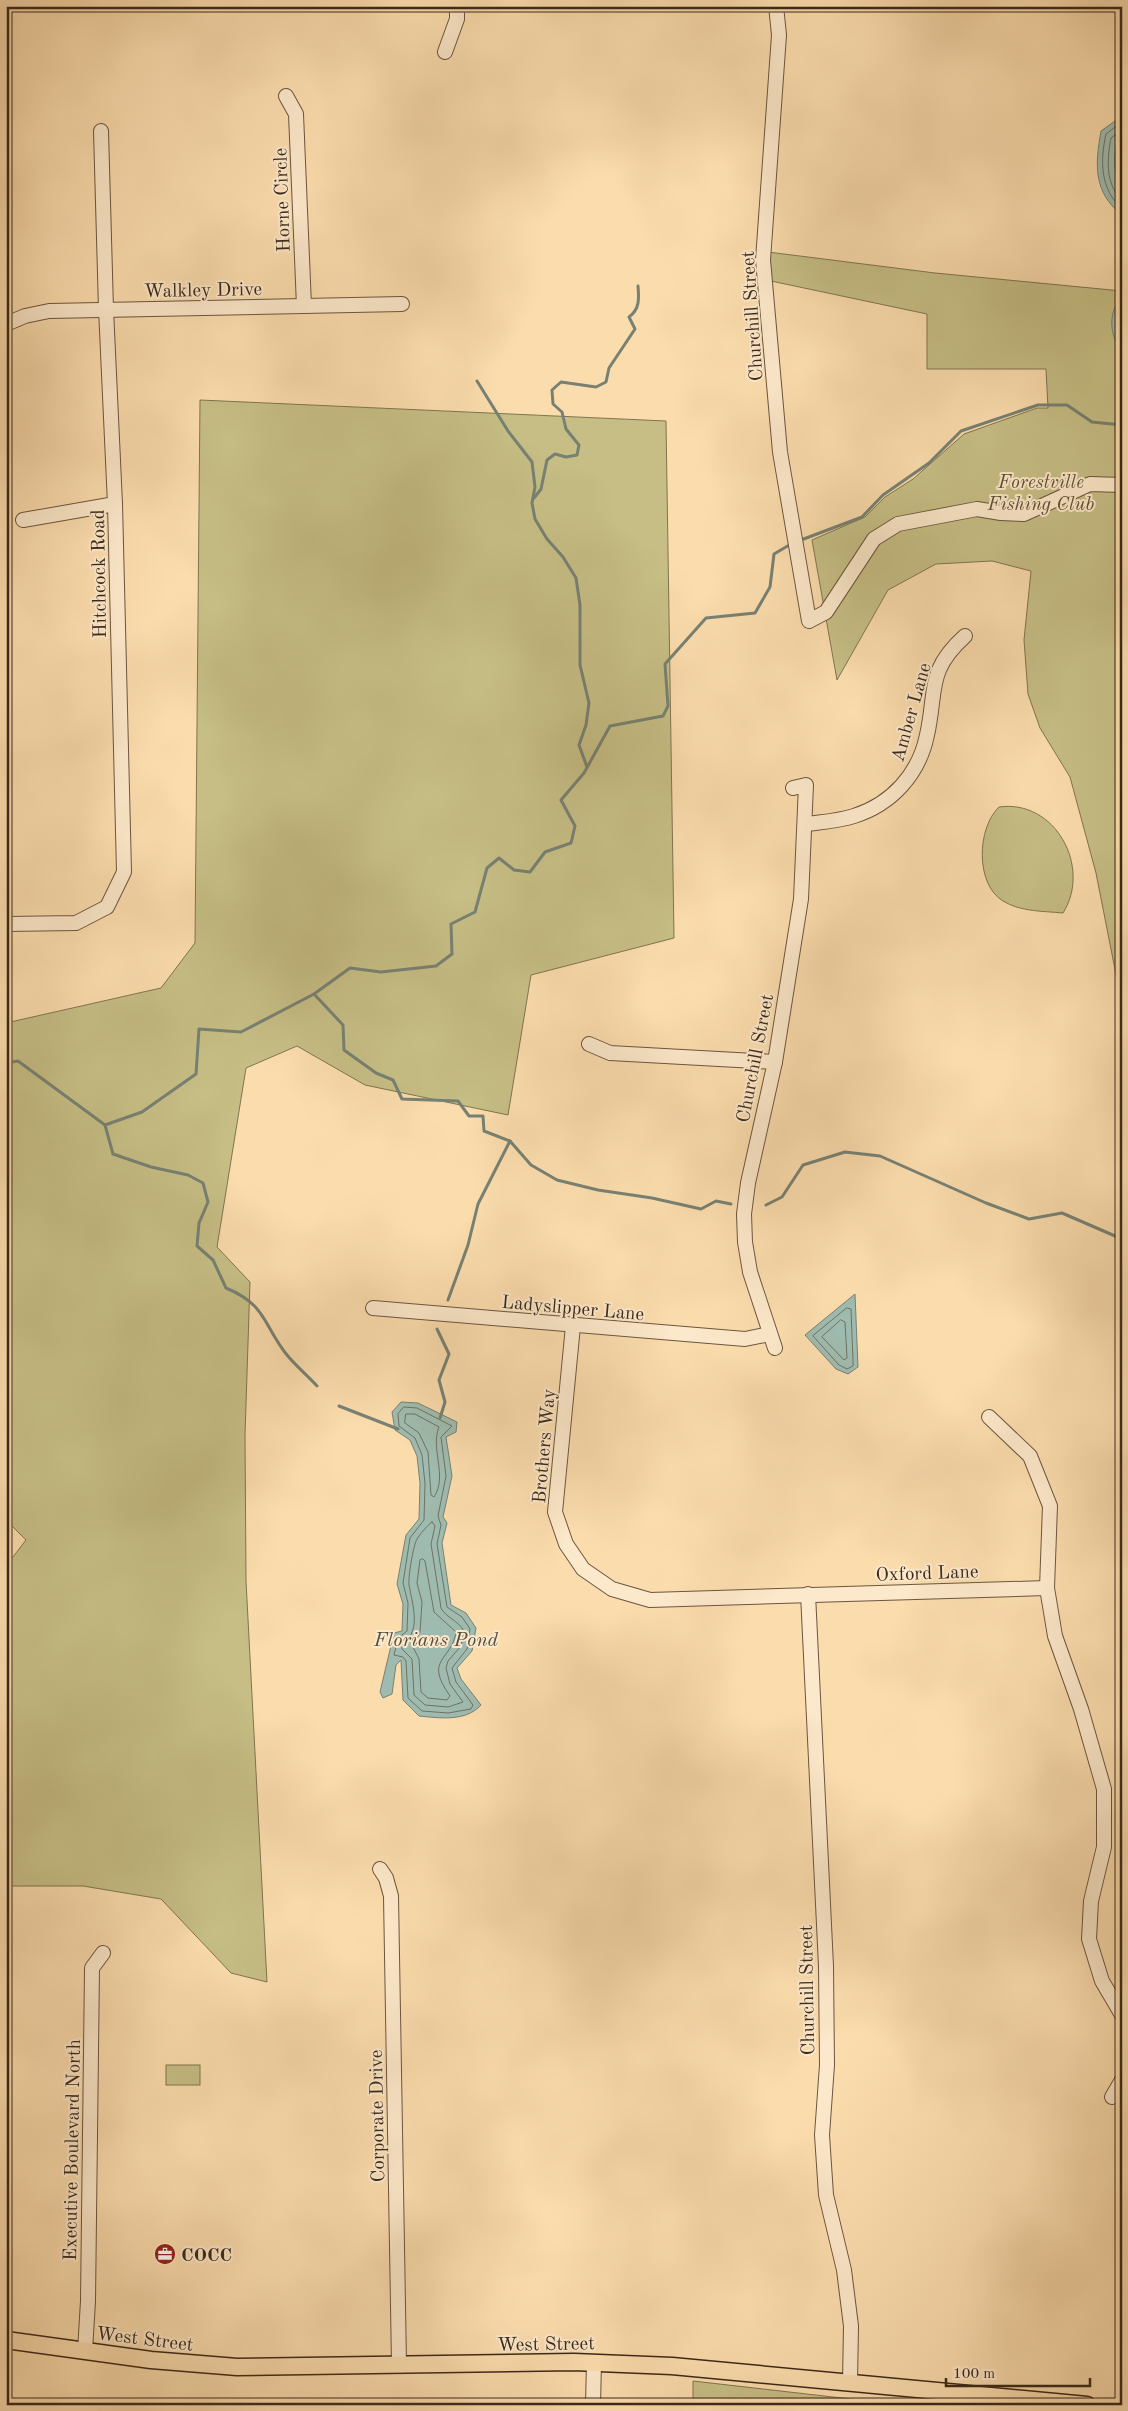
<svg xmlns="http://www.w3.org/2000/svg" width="1128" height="2411" viewBox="0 0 1128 2411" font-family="'Old Standard TT',serif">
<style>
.green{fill:#c6be85;stroke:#807450}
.water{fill:#9fbbaf;stroke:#778173}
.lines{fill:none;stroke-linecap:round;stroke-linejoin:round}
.shore{stroke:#6d7264;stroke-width:1}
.stream{stroke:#778173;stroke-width:3}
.minor-casing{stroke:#6b563f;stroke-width:16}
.major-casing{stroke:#3b291a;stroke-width:19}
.minor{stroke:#fce8ca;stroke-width:14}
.major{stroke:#fbdcad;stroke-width:16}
.labels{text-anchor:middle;stroke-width:4;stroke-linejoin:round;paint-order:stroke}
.street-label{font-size:19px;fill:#3b291a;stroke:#fce8ca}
.park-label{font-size:19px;font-style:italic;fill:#5e4e35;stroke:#fce8ca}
.poi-label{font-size:19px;font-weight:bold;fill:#3b291a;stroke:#fce8ca;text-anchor:start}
.water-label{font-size:20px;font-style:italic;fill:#544e3f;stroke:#fce8ca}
</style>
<rect width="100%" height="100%" fill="#fbdcad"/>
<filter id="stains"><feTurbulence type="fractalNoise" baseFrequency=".004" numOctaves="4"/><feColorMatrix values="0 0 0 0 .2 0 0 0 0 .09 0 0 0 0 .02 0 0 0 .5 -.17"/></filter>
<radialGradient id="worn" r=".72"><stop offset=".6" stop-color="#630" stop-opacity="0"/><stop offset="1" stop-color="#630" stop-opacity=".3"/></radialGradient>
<g class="green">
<polygon points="768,252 935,273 1122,291 1122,1005 1096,873 1070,777 1040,728 1028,694 1024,640 1031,571 992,561 936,564 888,590 837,680 812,540 865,517 885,497 913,479 964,434 1037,408 1048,408 1046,369 927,369 927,314 771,281"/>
<polygon points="200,400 666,421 674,938 531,975 508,1115 365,1085 297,1046 246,1068 217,1247 250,1282 245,1435 246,1581 267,1982 231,1973 161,1899 83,1886 6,1886 6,1566 26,1540 6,1520 6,1023 161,988 195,943"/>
<path d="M999,807C1055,799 1092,867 1063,913C1043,911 1021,912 1003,901C975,884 977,828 999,807Z"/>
<rect x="166" y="2065" width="34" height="20"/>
<polygon points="693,2381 903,2405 693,2405"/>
</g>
<g class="water">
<path d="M1122,116V215C1093,192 1095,165 1101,131Z"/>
<path d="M1122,300V350C1110,338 1108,314 1119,301Z"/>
<polygon points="855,1294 858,1367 848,1374 836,1369 805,1335"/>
<path d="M401,1402L418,1403L457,1422L456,1432L446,1437L452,1476L443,1517L447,1523L442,1543L451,1605L466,1613L476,1628L472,1651L457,1668L461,1679L481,1705C466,1722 439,1718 419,1716L403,1700L401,1660L396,1665L392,1694L383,1698L380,1692L394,1633L402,1631L403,1604L397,1584L406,1535L419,1519L420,1483L417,1456L410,1440L395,1430L392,1412Z"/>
</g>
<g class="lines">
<g class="shore">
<path d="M1122,122L1106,134C1100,161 1100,189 1122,209"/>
<path d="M1122,130L1111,138C1107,158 1105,185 1122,200"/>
<path d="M1122,139C1110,148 1115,178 1122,190"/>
<polygon points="847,1308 851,1309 853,1361 853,1366 847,1369 839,1365 813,1336"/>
<polygon points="841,1320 845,1322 847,1358 844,1360 822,1337"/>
<polygon points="404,1407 417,1408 452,1426 441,1437 446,1476 438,1516 441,1525 437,1544 447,1607 462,1617 470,1629 467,1649 452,1668 456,1682 473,1705 471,1709 448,1713 422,1711 408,1698 406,1661 403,1657 394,1655 398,1638 407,1631 408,1603 403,1583 410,1538 424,1520 425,1483 422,1455 415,1438 399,1426 398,1414"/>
<path d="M406,1414H415L439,1427C430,1449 448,1476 434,1497L431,1495L428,1452L419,1433L405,1423Z"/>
<path d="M432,1522L435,1526L431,1544L441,1608C446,1618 458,1620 464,1631L461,1646L448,1661L446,1668L450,1684L463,1702L448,1707L425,1705L414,1695L412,1659L402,1649L403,1643C422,1631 412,1603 409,1585C408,1578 413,1546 417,1539C420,1534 427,1526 432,1522Z"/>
<path d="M423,1559L425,1561L434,1612L456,1632C452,1661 423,1658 450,1696L447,1700L428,1698L421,1692L419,1659L413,1647L420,1632L422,1602L417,1583L420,1560Z"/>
</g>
<g class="stream">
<polyline points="477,381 508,431 532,462 535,487 532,503 535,519 547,539 563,557 576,578 580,605 580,665 589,703 586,725 579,745 587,767"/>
<path d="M534,498L541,489L547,460L555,454L566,457L577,455L579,445L566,429L562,412L553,404L552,390L561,382L596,387L606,382L609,368L635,329L629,317C640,309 639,298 638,286"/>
<polyline points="801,540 862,517 883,495 929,463 961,431 1038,405 1067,405 1092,422 1122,425"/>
<polyline points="314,994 343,1025 344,1050 376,1073 393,1080 402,1099 458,1101 469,1116 483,1116 484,1131 510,1141 531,1165 557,1180 598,1190 652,1198 701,1209 716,1201 731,1204"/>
<polyline points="6,1063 18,1061 105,1125 142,1112 196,1074 199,1029 241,1032 314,994 350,968 381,972 436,966 452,954 451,924 475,912 487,868 499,858 514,870 530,872 545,852 571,843 575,826 561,800 584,773 610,726 663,716 668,706 665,664 706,618 755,613 770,587 774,554 791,544"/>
<path d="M105,1125L113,1154L151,1167L188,1175L203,1183L208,1202L199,1223L197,1246L213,1260L226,1288C267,1305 263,1325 287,1355C296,1366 308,1376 317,1386"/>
<polyline points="766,1205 782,1197 803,1165 845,1152 880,1156 986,1203 1029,1219 1062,1213 1122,1239"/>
<polyline points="448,1300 468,1245 478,1204 510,1141"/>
<polyline points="437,1329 449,1354 439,1380 445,1402 440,1418"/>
<polyline points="339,1406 398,1429"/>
</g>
<g class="minor-casing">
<g id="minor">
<polyline points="776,6 779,35 763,260 780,452 809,621 826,612 874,539 898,524 977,509 1001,513 1024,514 1090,484 1122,485"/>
<polyline points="445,52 457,19 457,6"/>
<polyline points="286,96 296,114 304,306"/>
<polyline points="6,324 25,316 49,311 402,304"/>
<polyline points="23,520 115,504"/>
<path d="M806,824C821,822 839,821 854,816C892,804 919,774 927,735C937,691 926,671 965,636"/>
<polyline points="6,924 76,923 107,907 124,872 115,504 106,309 101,131"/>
<polyline points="589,1044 610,1053 775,1062"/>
<polyline points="373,1308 745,1339 770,1334"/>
<polyline points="573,1326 555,1512 566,1544 583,1569 612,1589 650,1600 1047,1588"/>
<polyline points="775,1348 750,1272 745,1242 744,1214 748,1183 775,1062 801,899 806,785 793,788"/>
<polyline points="989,1417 1030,1456 1050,1506 1047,1588 1055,1636 1081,1709 1104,1789 1104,1847 1091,1901 1089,1939 1102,1981 1122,2015"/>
<polyline points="808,1594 826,1966 827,2065 822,2135 826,2195 844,2270 851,2326 850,2382"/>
<polyline points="380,1869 386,1878 391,1896 399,2364"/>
<polyline points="1112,2097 1122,2080"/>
<polyline points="85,2351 88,2301 92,1968 103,1953"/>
<polyline points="593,2405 594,2362"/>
</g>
</g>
<g class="major-casing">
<polyline id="major" points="6,2340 151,2360 237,2367 574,2362 672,2366 1087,2405"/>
</g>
<use href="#minor" class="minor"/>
<use href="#major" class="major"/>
</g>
<defs>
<g id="office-disc" transform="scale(1.125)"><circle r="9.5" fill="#8f2418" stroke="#fce8ca"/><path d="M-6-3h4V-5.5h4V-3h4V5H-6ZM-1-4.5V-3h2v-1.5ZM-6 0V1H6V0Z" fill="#fff"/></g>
</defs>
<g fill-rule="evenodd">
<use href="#office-disc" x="165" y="2254"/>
</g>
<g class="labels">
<g class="street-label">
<text transform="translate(281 200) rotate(-92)" y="7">Horne Circle</text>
<text transform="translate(203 289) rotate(-1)" y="7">Walkley Drive</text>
<text transform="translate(751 316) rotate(-94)" y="7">Churchill Street</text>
<text transform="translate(98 574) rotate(-91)" y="7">Hitchcock Road</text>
<text transform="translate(910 712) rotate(-74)" y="7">Amber Lane</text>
<text transform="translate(754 1058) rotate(-79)" y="7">Churchill Street</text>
<text transform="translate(573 1307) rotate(5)" y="7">Ladyslipper Lane</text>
<text transform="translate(543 1446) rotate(-85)" y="7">Brothers Way</text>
<text transform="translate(927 1572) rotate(-2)" y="7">Oxford Lane</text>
<text transform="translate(806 1990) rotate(-91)" y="7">Churchill Street</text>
<text transform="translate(376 2116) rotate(-91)" y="7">Corporate Drive</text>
<text transform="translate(71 2150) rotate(-89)" y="7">Executive Boulevard North</text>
<text transform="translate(145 2338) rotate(7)" y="7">West Street</text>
<text transform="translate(546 2343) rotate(-1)" y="7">West Street</text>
</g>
<g class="park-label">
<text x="1041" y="488">Forestville<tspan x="1041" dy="22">Fishing Club</tspan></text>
</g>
<g class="poi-label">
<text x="181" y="2261">COCC</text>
</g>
<g class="water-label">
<text x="436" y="1646">Florians Pond</text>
</g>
</g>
<rect width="1128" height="2411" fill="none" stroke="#fbdcad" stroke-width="25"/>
<rect x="8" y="8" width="1113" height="2396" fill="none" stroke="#3b291a" stroke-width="2.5"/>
<rect x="12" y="12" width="1103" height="2386" fill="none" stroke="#3b291a"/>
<path d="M946 2378v8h144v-8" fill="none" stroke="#3b291a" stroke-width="2.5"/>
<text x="953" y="2378" font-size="15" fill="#3b291a" stroke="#fce8ca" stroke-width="4" paint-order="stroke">100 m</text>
<rect width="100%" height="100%" filter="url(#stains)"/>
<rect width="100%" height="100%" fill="url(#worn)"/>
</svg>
